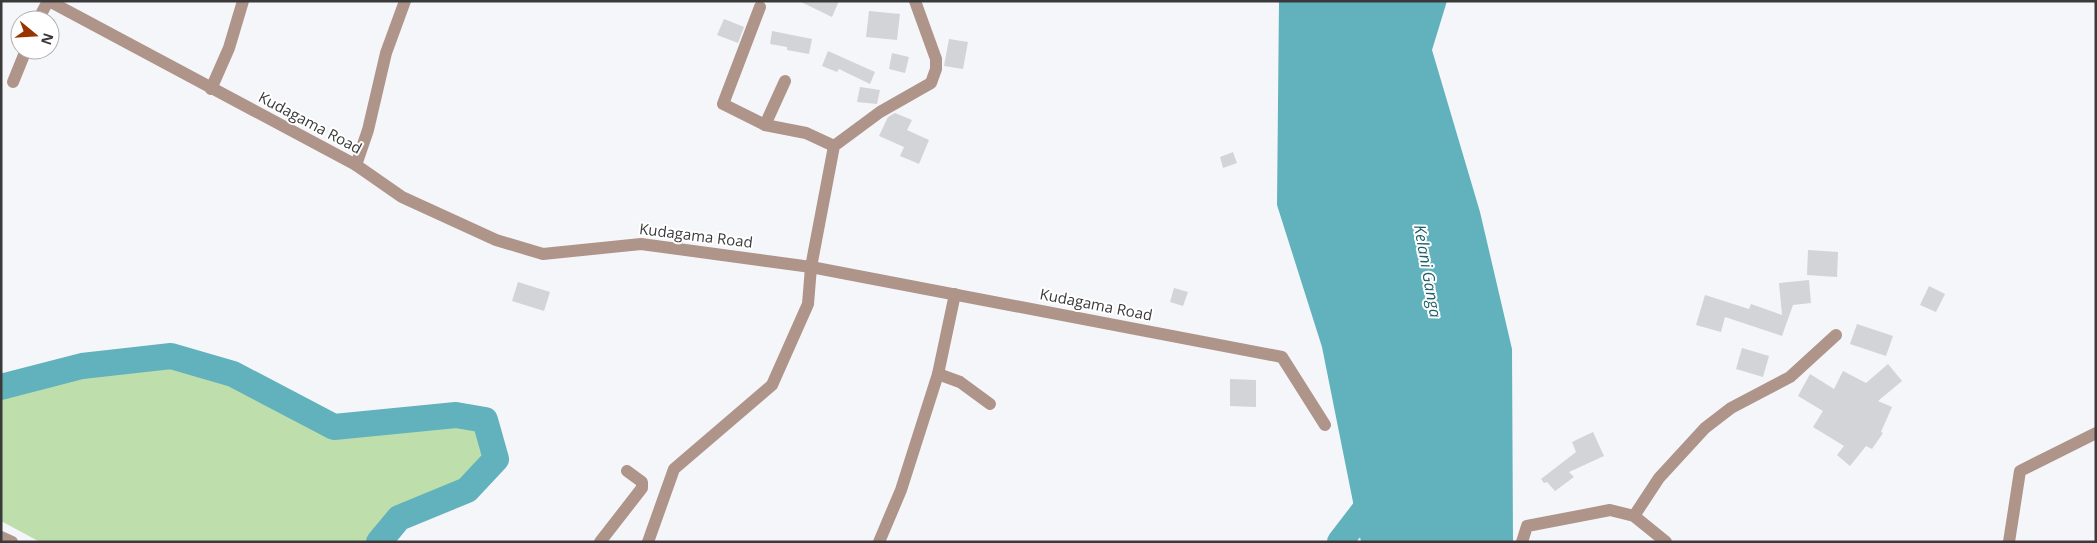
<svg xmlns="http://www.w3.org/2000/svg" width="2097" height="543" viewBox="0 0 2097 543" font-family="'Open Sans',sans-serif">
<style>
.green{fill:#bedfac}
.water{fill:#61b2bc}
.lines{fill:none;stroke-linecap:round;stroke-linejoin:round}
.river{stroke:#61b2bc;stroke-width:26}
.building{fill:#d3d4d7}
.minor{stroke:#af948a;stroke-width:12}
.labels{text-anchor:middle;stroke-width:4;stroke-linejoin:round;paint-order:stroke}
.street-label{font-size:15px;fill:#3a3a3b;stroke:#fff}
.water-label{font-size:16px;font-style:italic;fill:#1d6068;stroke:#fff}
</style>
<rect width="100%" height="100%" fill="#f5f6fa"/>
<polygon class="green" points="170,365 229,382 332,436 456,423 478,428 486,456 462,483 394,510 367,542 40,542 1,521 1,396 83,374"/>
<polygon class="water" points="1279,1 1447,1 1432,50 1480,212 1512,349 1513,542 1361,542 1322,347 1277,205"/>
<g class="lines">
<g class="river">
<polyline points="1,387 82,366 171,356 233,374 334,427 456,415 485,420 496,459 467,490 399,518 379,542"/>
<polyline points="1340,542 1379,491"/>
</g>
</g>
<g class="building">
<polygon points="799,1 839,1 832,17"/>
<polygon points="869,11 900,14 897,40 866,37"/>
<polygon points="724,19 744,27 738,43 717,35"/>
<polygon points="772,31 812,39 809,54 787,50 787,47 770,44"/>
<polygon points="949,39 968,42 963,69 944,66"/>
<polygon points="828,51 875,72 870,84 839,69 837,72 822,66"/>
<polygon points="892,53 909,57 905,73 889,69"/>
<polygon points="860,87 880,90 877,104 857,102"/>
<polygon points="895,113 912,120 907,130 929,140 919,164 900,156 904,147 879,136 888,117"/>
<polygon points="1233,152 1237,163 1223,168 1220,157"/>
<polygon points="1808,250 1838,252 1837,277 1807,275"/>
<polygon points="1809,280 1811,303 1793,305 1782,336 1725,317 1721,332 1696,325 1705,295 1749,309 1751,304 1782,315 1779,283"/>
<polygon points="518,282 550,292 544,311 512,301"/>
<polygon points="1929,286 1945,294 1936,312 1920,305"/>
<polygon points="1174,288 1188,292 1183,306 1170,302"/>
<polygon points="1857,324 1893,336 1886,356 1850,344"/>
<polygon points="1742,348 1769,356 1763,377 1736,369"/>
<polygon points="1888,364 1902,381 1878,401 1892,407 1881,432 1883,433 1872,449 1866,446 1850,466 1837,455 1844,446 1813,427 1823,411 1798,396 1810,374 1834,389 1843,371 1866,383"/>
<polygon points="1230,379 1256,380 1256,407 1230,406"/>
<polygon points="1593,432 1604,456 1569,472 1574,477 1555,491 1547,482 1544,483 1541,479 1576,452 1572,442"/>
</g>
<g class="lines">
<g class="minor">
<polyline points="49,1 356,165 402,197 496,240 543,254 641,244 811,267 1282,357 1325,425"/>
<polyline points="760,7 723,104 765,125 806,133 834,146"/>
<polyline points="38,20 48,1"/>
<polyline points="13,82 26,50"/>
<polyline points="211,89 229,48 243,1"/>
<polyline points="765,125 785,81"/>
<polyline points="356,165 368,130 386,53 405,1"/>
<polyline points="938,374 960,382 990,404"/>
<polyline points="1634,516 1659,478 1705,428 1731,408 1790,377 1836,335"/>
<polyline points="1,537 12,542"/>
<polyline points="600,542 642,488 642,482 627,471"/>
<polyline points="648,542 674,469 772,385 808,304 811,267 834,146 880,112 931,83 936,69 936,59 915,1"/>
<polyline points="879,542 901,490 938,374 955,294"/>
<polyline points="1522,542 1527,526 1610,510 1634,516 1666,542"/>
<polyline points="2009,542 2020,471 2096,433"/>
</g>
</g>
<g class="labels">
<g class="street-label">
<text transform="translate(310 123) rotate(28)" y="5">Kudagama Road</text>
<text transform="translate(696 236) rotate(7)" y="5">Kudagama Road</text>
<text transform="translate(1096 305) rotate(11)" y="5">Kudagama Road</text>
</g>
<g class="water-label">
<text transform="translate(1428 271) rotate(80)" y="6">Kelani Ganga</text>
</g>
</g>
<rect width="2097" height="543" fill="none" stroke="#3a3a3b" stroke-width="5"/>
<g transform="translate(35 35) rotate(108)"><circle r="24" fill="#ffffff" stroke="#b0b0b1"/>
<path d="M0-4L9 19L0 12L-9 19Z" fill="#993400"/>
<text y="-8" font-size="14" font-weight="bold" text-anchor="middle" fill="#3a3a3b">N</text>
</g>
</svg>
